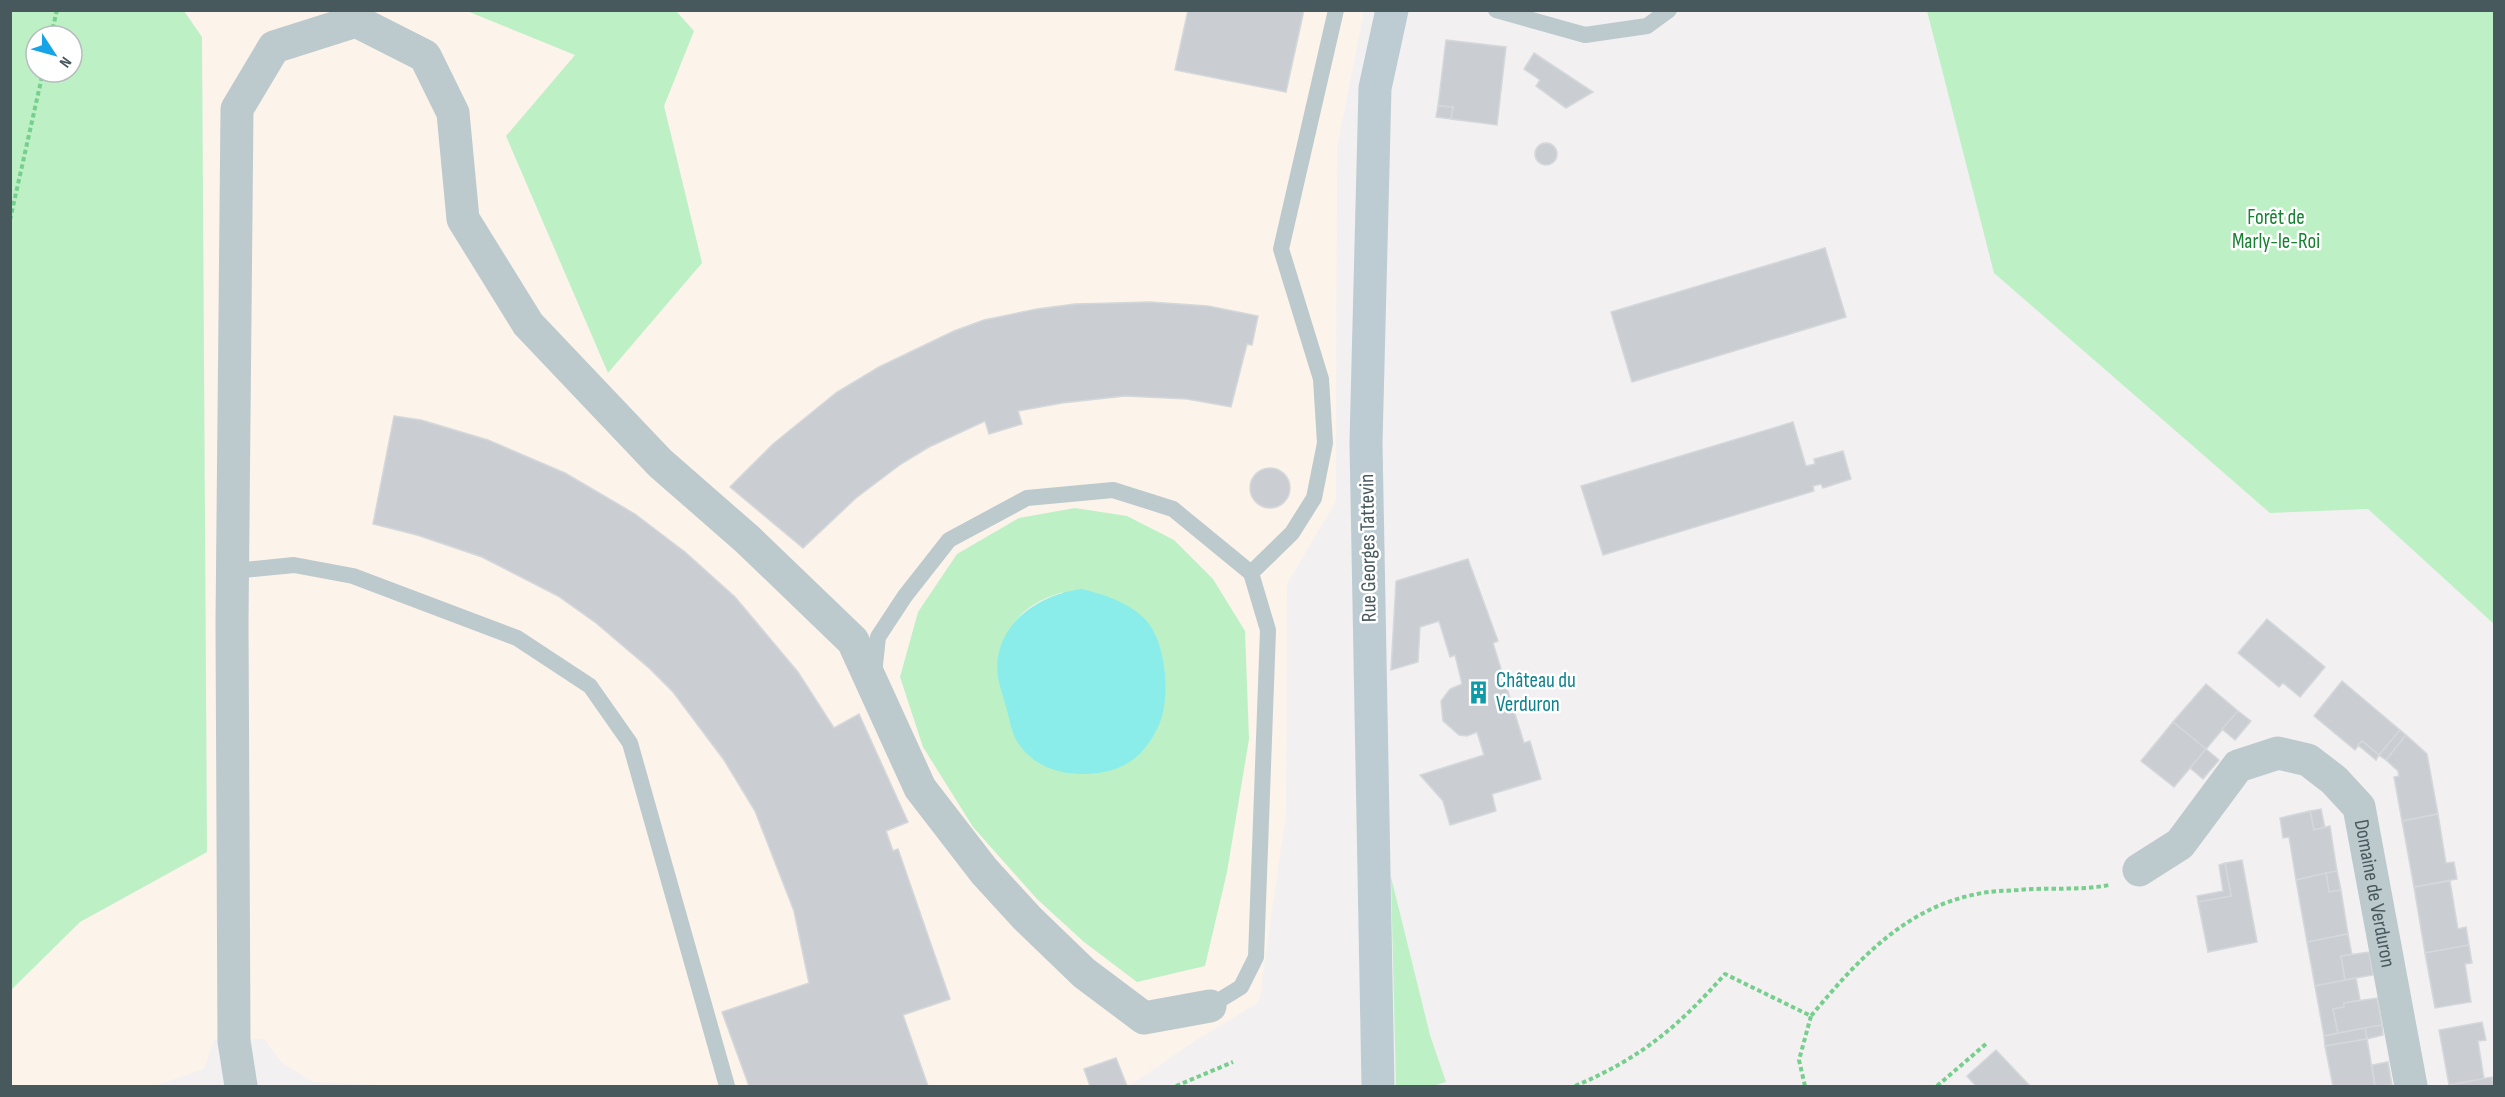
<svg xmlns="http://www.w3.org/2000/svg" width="2505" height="1097" font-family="'Sofia Sans Condensed',sans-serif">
	<rect width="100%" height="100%" fill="#f2f0f1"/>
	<!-- commercial -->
	<polygon fill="#fcf3ea" points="184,11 467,11 575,55 702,263 664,105 694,31 676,11 1364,11 1337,149 1336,501 1287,584 1286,813 1259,1002 1195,1041 1129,1086 400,1086 313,1082 281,1062 264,1039 214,1040 204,1069 155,1086 11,1086 11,990 80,922 207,852 202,37"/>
	<!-- green -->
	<g fill="#bef0c5" fill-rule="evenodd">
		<path d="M11,10l173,1 18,26 5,815 -127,70 -69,68zM36,36h36v36h-36z"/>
		<polygon points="467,11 676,11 694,31 664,106 702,263 608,373 506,136 575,55"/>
		<polygon points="1927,11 2494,11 2494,624 2368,509 2270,513 1994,273"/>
		<path d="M1075,508l52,8 47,24 39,39 32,52 4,108 -22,133 -22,94 -68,16 -53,-40 -47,-43 -64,-72 -50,-80 -23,-70 18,-65 39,-58 62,-36zM1063,592l-65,84c4,-46 19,-70 65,-84z"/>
		<polygon points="1391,877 1430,1035 1446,1082 1433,1086 1396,1086"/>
	</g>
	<!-- water -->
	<path fill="#8bedea" d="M1082,589c23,6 44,12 62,29 23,22 28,84 13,111 -13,26 -30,40 -59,44 -30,4 -62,-3 -80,-30 -7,-10 -9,-28 -13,-39 -2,-9 -6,-18 -7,-27 -7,-51 40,-83 84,-88z"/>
	<!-- building -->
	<g fill="#caced3" stroke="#d4d8db" stroke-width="1.5">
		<polygon points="1188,10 1304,10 1286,92 1175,70"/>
		<polygon points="1446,40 1506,47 1497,125 1451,119 1453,107 1438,106"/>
		<polygon points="1534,53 1593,92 1566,108 1536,86 1540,80 1524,69"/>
		<polygon points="1438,106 1453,107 1451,119 1436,117"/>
		<circle cx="1546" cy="154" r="11"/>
		<polygon points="1825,248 1846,317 1632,382 1611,312"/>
		<polygon points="1150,302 1208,306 1258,316 1252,345 1247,344 1231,407 1187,399 1125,396 1062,403 1018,411 1022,424 989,434 985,421 929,447 901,464 856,498 803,548 730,487 773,444 837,392 879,367 954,331 984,320 1037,309 1075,304"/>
		<polygon points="394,416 421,420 488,440 565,473 635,514 685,552 735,597 798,672 834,728 859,714 908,822 886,831 893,851 898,849 950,999 903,1015 928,1086 749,1086 722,1012 809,983 794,911 755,811 724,760 673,692 649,668 596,623 558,596 482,557 417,535 373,524"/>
		<polygon points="1793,422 1806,466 1815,464 1814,459 1843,451 1851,479 1823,488 1821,484 1813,486 1814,491 1603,555 1581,486"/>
		<circle cx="1270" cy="488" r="20"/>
		<polygon points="1468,559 1498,641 1493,643 1524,743 1530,741 1541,779 1492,794 1496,811 1450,825 1443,801 1420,775 1484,755 1477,732 1467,736 1459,735 1443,721 1441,701 1450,689 1462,684 1455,655 1450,657 1439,621 1420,627 1418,662 1391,670 1396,581"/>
		<polygon points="2267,619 2325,667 2300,697 2283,683 2279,687 2238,653"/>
		<polygon points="2342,681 2400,730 2379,755 2362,741 2355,750 2314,716"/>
		<polygon points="2206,684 2238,711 2206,749 2173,722"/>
		<polygon points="2238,711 2251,721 2235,740 2222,729"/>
		<polygon points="2173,722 2206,749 2174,787 2141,761"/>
		<polygon points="2400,730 2406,735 2386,760 2379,755"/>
		<polygon points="2406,735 2427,754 2438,814 2402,821 2394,777 2399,776 2398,771 2386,760"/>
		<polygon points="2362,741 2379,755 2376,760 2358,745"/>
		<polygon points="2206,749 2219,760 2203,779 2190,768"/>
		<polygon points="2321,809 2325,828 2314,830 2310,811"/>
		<polygon points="2310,811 2314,830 2330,826 2337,871 2296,880 2289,837 2283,838 2280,818"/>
		<polygon points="2438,814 2446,863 2454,862 2457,879 2414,887 2402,821"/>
		<polygon points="2242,860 2257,942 2208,952 2198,902 2231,896 2225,863"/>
		<polygon points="2225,863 2231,896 2198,902 2197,896 2223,891 2219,865"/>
		<polygon points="2337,871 2341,890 2329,892 2326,873"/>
		<polygon points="2326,873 2329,892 2341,890 2348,934 2307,942 2296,880"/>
		<polygon points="2450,881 2458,929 2466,927 2469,945 2425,953 2414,887"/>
		<polygon points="2348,934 2352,955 2341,956 2345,980 2315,986 2307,942"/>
		<polygon points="2469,945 2472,963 2465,964 2471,1002 2435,1008 2425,953"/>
		<polygon points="2369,952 2373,975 2345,980 2341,956"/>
		<polygon points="2356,978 2360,1000 2344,1003 2344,1007 2333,1009 2338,1033 2324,1036 2315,986"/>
		<polygon points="2377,998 2382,1025 2338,1033 2333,1009 2344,1007 2344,1003"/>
		<polygon points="2482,1022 2486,1040 2478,1041 2484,1079 2449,1085 2439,1030"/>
		<polygon points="2382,1025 2383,1035 2367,1039 2365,1028"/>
		<polygon points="2365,1028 2367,1039 2325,1046 2324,1036"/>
		<polygon points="2367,1039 2375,1086 2333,1086 2325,1046"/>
		<polygon points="1996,1050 2030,1086 1976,1086 1967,1076"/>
		<polygon points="1116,1058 1127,1086 1090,1086 1084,1069"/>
		<polygon points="2388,1062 2392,1085 2375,1086 2372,1065"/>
		<polygon points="2492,1077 2494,1086 2449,1086 2449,1085"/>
	</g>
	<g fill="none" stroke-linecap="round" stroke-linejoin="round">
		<!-- path -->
		<g stroke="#76cf8d" stroke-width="4" stroke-dasharray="4.5 3" stroke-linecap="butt">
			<polyline points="51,36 57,10"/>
			<polyline points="10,220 43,72"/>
			<polyline points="1176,1086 1233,1062"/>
			<path d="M1575,1086c66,-28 103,-59 150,-112l86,42c45,-54 93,-108 166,-122 13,-3 27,-3 41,-4 30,-3 61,1 91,-5"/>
			<polyline points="1805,1086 1799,1060 1811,1016"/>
			<polyline points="1937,1086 1987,1043"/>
		</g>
		<!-- lane -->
		<g stroke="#bcc9cd" stroke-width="16">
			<polyline points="1496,10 1585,35 1647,26 1669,10"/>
			<polyline points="233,571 294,565 353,576 517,638 590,686 630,743 727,1086"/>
			<polyline points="1251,573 1292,533 1314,498 1325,443 1321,379 1281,249 1336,10"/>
			<polyline points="874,674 878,637 905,596 949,540 1027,498 1113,490 1173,509 1251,573 1268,630 1256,957 1241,987 1210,1006"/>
		</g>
		<!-- street -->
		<g stroke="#bcc9cd" stroke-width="33">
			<path id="s1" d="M2139,870l41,-26 58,-78 40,-13 30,7 26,20 25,27 52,279"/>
			<polyline points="241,1086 234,1041 232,623 237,109 274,47 356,21 425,56 453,113 463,219 528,324 660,463 747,539 853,641 920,788 984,871 1027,918 1084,973 1144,1018 1210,1006"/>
		</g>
		<!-- secondary -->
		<polyline stroke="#bcccd2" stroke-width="33" points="1378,1086 1366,443 1375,88 1392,10"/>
	</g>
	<!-- icons -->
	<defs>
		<symbol id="building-bare" viewBox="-9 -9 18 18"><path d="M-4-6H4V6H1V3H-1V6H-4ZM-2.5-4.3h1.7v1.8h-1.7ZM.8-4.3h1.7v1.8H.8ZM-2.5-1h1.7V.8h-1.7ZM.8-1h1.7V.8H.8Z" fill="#0f9aa8" stroke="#fff" stroke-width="2.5" paint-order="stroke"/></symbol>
	</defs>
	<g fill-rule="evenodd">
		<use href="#building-bare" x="1462" y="676" width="33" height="33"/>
	</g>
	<g text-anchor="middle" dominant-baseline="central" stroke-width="5" stroke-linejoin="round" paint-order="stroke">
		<!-- park labels -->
		<g font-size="21" fill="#168131" stroke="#fff">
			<text x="2276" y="217">Forêt de<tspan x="2276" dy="24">Marly-le-Roi</tspan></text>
		</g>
		<!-- street labels -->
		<g font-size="21" fill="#48595e" stroke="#fff">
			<text transform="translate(1368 548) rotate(-91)">Rue Georges Tattevin</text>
			<text stroke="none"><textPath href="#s1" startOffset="376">Domaine de Verduron</textPath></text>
		</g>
		<!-- culture labels -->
		<g font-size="21" fill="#0d838f" stroke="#fff" text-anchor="start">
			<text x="1496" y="680">Château du<tspan x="1496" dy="24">Verduron</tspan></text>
		</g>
	</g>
	<!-- border -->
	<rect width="2505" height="1097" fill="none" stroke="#48595e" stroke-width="24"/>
	<!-- north arrow -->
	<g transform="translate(54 54) rotate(126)"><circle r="28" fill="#ffffff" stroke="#b6bdbf" stroke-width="1.5"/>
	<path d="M0-4.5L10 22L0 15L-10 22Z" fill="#17a4e6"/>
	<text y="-9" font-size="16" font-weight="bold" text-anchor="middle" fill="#48595e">N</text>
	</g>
</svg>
